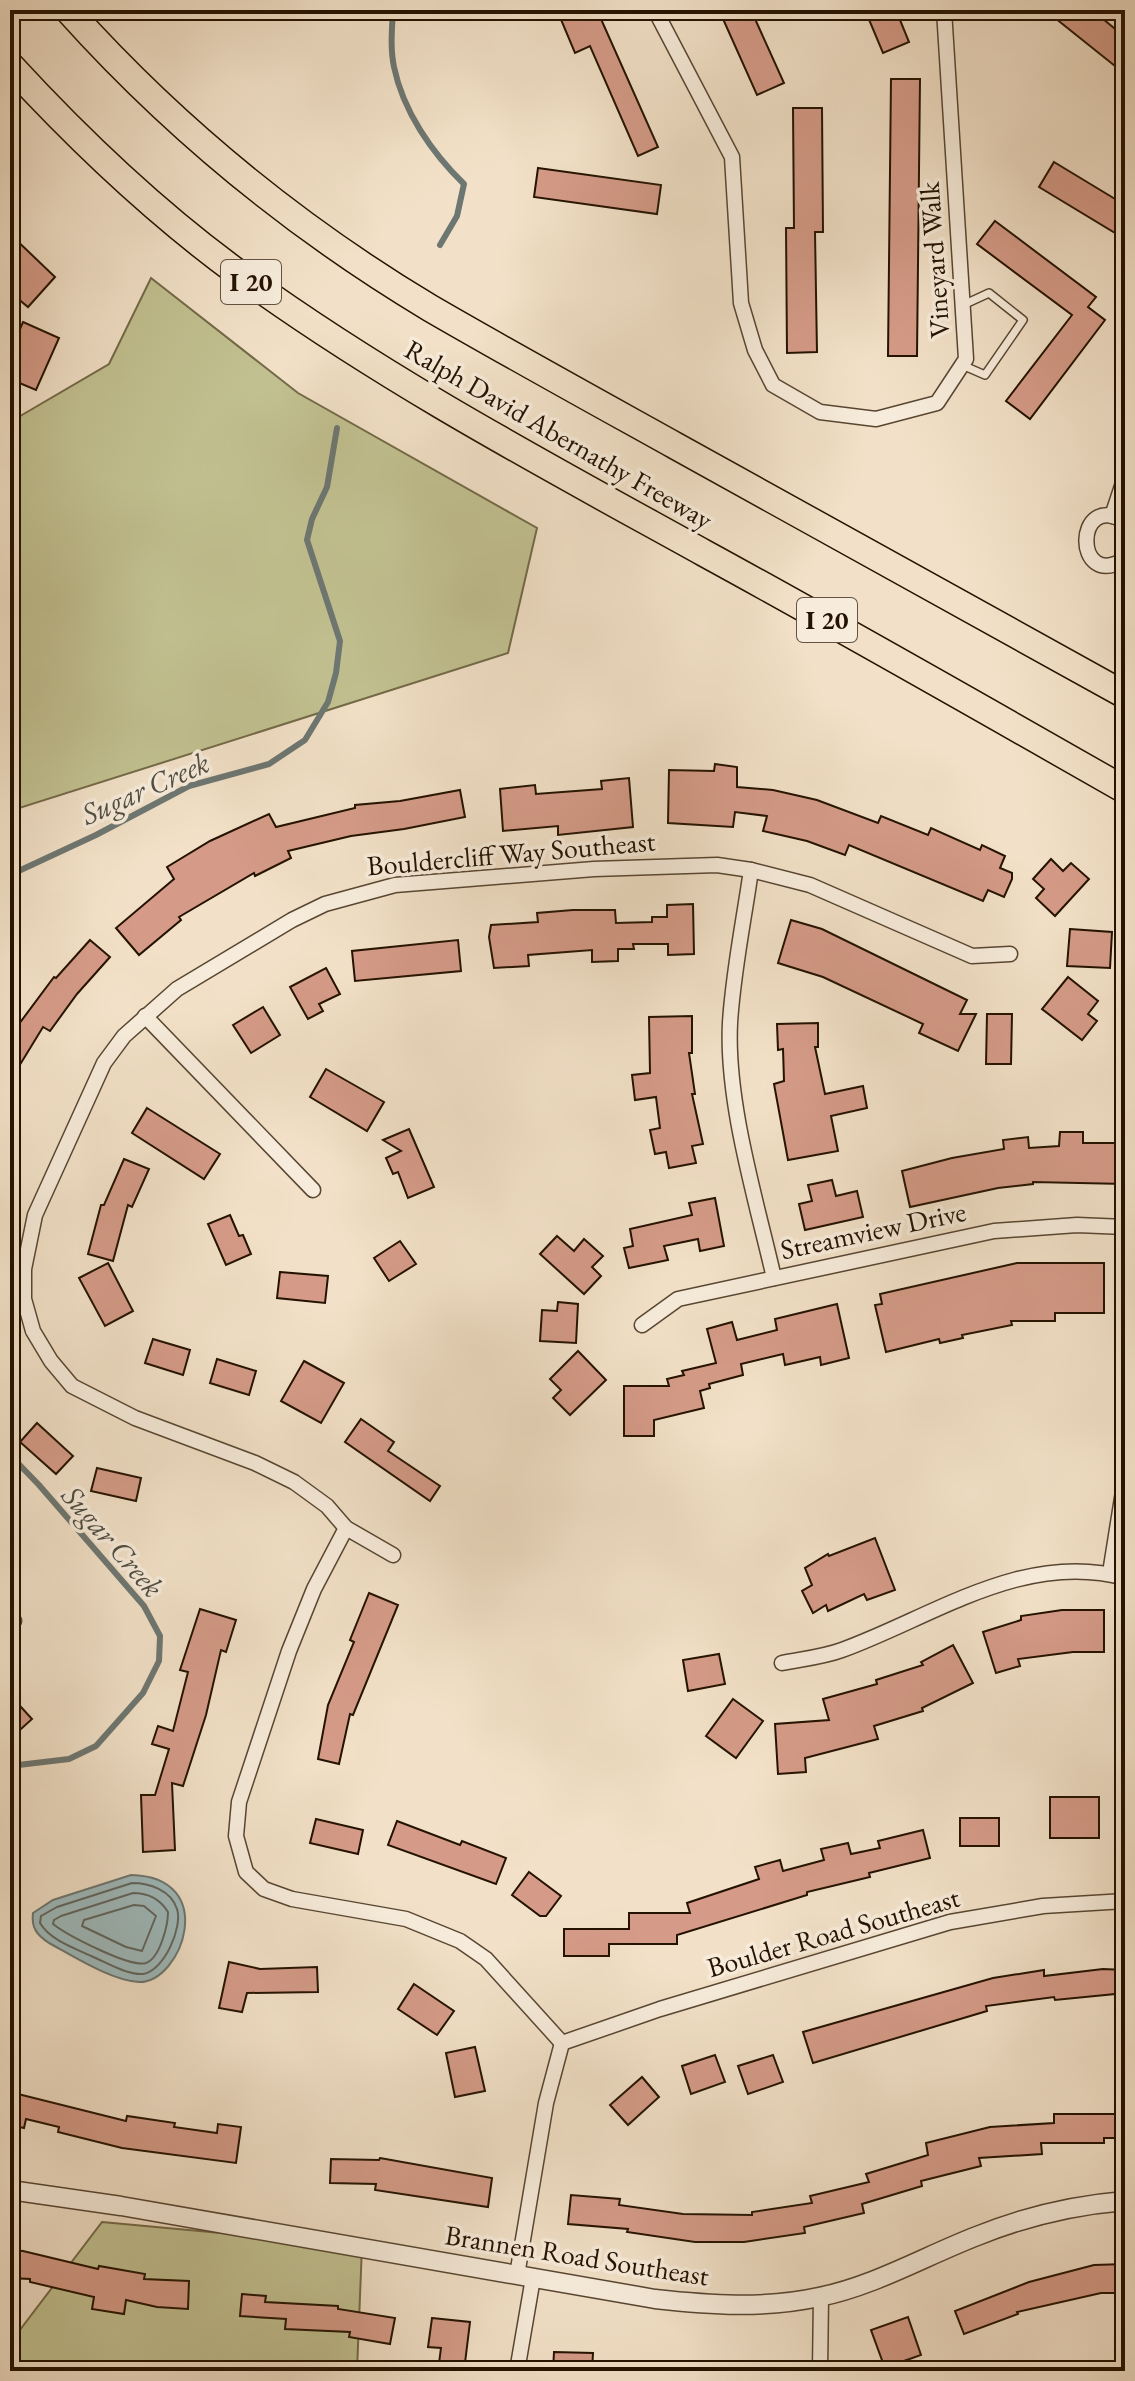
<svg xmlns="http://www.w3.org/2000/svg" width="1135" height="2381" font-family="'EB Garamond',serif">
	<rect width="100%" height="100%" fill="#f2e1c8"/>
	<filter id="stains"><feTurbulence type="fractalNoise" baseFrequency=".0025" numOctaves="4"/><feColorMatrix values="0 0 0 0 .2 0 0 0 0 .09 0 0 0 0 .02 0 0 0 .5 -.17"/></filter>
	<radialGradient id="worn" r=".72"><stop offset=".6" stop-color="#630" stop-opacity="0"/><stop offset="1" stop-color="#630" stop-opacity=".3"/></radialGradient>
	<!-- green -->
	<g fill="#c2c191" stroke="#736a48" stroke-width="2">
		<polygon points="151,278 298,393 537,528 508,653 10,811 10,422 109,364"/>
		<polygon points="102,2222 362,2246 357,2371 10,2371 10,2343"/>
	</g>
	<!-- water -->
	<path fill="#9ebbbe" stroke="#6d7772" stroke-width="2" d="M131,1875c89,2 51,108 8,107 -27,-1 -66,-26 -90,-39 -12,-8 -18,-15 -16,-30l20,-13z"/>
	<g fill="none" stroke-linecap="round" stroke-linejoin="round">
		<!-- shore -->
		<g stroke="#61665f" stroke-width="2">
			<path d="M132,1883c17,0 39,7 45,26 6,18 -13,62 -34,65 -17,1 -37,-12 -52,-18 -17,-8 -41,-16 -51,-33l1,-7 16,-9z"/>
			<path d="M133,1893c15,0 27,6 35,19 0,13 -8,46 -22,51 -16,5 -79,-28 -93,-39l1,-4 7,-4z"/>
			<polygon points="134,1905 144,1906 156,1916 142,1951 126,1947 82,1926 84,1920"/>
		</g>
		<!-- stream -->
		<g stroke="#6d7772" stroke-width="6">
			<path d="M393,10c-1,19 -3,38 1,57 9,44 38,86 70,117l-7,32 -17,29"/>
			<polyline points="10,875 96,835 189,786 269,764 305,740 328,702 336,673 340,641 307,540 312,519 327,487 337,428"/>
			<polyline points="10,1455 39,1485 144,1606 160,1636 159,1661 143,1693 96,1746 69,1759 10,1766"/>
		</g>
	</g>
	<!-- building -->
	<g fill="#d59b88" stroke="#241200" stroke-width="2">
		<polygon points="557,10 597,10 658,147 638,156 590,46 575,53"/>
		<polygon points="719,10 751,10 784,83 757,95"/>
		<polygon points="865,10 896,10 909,42 883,53"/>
		<polygon points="1045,10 1092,10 1125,37 1125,74"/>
		<polygon points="891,79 920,79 917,356 888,356"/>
		<polygon points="793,108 822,108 823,232 815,232 817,352 787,353 786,228 794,228"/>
		<polygon points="1054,162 1125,205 1125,239 1039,187"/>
		<polygon points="538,168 661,185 657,214 534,197"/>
		<polygon points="995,221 1096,297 1088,307 1105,320 1030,419 1006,401 1072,315 977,244"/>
		<polygon points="10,234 55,277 28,307 10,292"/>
		<polygon points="23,322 59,338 36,390 10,379 10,366 16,352 11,350"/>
		<polygon points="715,764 737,767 737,787 773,790 817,800 878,823 881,816 928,835 931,828 980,850 982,845 1005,856 1000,868 1012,873 1012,879 1004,897 988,890 983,901 849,845 845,855 807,841 763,831 767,816 735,812 733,827 668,823 669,770 714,771"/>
		<polygon points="629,778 633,827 558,835 558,826 503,831 500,789 535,785 536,794 602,789 601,781"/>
		<polygon points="460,790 465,817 404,829 351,836 288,851 291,858 255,876 254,873 179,917 181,920 139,955 116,928 174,879 167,867 210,841 269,814 276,827 355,808 355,805 400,801"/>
		<polygon points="1051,859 1063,871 1071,863 1089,879 1055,916 1036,898 1044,889 1033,879"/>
		<polygon points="693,904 694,954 668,955 668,944 633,944 634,949 618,949 618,961 592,962 592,950 528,955 529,966 494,968 489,937 491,925 538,922 537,913 573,910 615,910 616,923 652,922 652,917 667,917 667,905"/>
		<polygon points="791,920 822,929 967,1000 960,1014 976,1014 958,1051 919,1033 923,1024 823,977 778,963"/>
		<polygon points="1070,929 1112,932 1110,968 1067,966"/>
		<polygon points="90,940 110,957 77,994 50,1031 43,1027 10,1081 10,1036 54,977 56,978"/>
		<polygon points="458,940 461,971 355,981 352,951"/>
		<polygon points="326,968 340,994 319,1004 323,1011 308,1019 290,987"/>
		<polygon points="1068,977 1098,1001 1088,1014 1097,1021 1082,1040 1042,1009"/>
		<polygon points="263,1007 280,1035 251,1053 233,1025"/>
		<polygon points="987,1014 1012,1014 1011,1064 986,1064"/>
		<polygon points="692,1016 692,1053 689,1053 695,1094 692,1094 703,1144 692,1146 696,1163 669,1168 666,1152 655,1154 650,1130 660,1128 656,1097 635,1100 632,1075 650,1073 649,1017"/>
		<polygon points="818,1023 818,1047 815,1047 825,1094 863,1086 867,1108 831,1116 838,1151 788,1160 774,1084 784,1081 783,1049 778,1050 777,1024"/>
		<polygon points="326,1069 384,1102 367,1131 310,1097"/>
		<polygon points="147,1108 220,1154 204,1179 132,1133"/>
		<polygon points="409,1129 434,1187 408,1198 398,1172 393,1174 386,1158 401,1151 383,1140"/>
		<polygon points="1060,1132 1083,1132 1083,1143 1125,1143 1125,1184 1033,1182 1033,1184 998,1188 910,1207 902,1171 952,1158 1004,1149 1003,1140 1028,1137 1029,1148 1059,1146"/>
		<polygon points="124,1159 149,1169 132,1207 128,1205 113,1261 88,1254 101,1205 104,1205"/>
		<polygon points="832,1180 836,1196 857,1191 863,1217 805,1230 799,1204 812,1201 808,1185"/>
		<polygon points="715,1198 724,1246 700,1251 698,1239 664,1246 668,1260 629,1268 624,1248 633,1246 630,1229 692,1215 689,1203"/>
		<polygon points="230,1215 239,1236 243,1235 251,1254 226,1265 208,1224"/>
		<polygon points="557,1236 574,1251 584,1239 603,1256 592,1267 601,1276 584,1294 540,1254"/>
		<polygon points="400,1241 416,1264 389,1281 374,1258"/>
		<polygon points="108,1263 133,1311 105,1326 79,1278"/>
		<polygon points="1017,1263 1104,1263 1104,1313 1055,1313 1055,1321 1011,1321 1012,1325 962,1335 963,1338 940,1343 939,1339 886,1352 875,1305 882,1304 880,1294"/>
		<polygon points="280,1272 328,1276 325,1303 277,1298"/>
		<polygon points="558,1302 578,1304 576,1343 540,1341 542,1310 557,1311"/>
		<polygon points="837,1304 849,1358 821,1365 820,1357 785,1365 783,1354 741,1364 743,1375 709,1384 710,1388 700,1391 704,1408 654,1420 654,1436 624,1436 624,1386 669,1386 667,1379 684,1375 682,1371 716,1363 707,1329 732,1322 737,1340 777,1330 775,1319"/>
		<polygon points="153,1339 190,1350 183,1375 145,1363"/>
		<polygon points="578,1351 606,1380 570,1415 553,1398 561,1390 550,1379"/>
		<polygon points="217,1359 256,1371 249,1395 210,1383"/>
		<polygon points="304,1361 344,1383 321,1423 281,1401"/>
		<polygon points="361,1419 394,1442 388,1451 440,1486 430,1501 345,1442"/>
		<polygon points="37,1423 73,1456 56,1474 20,1442"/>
		<polygon points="97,1468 141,1478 136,1501 91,1491"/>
		<polygon points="875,1538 895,1590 867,1600 864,1594 828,1611 826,1605 813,1613 802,1591 812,1585 805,1568 828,1554 829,1556"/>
		<polygon points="369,1593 398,1605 353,1715 350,1714 339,1764 318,1759 328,1705 354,1642 350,1640"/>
		<polygon points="200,1609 236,1620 226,1652 221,1650 206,1715 183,1786 172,1783 175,1850 143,1852 141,1795 155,1795 169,1749 152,1744 158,1726 173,1731 188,1672 180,1670"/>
		<polygon points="1062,1610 1104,1610 1104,1652 1073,1652 1018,1659 1020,1666 996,1673 983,1632 1021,1620 1021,1616"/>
		<polygon points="953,1645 973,1683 922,1708 923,1711 874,1726 878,1739 805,1758 806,1772 778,1774 775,1724 829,1720 823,1699 877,1684 876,1680 923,1665 921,1662"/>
		<polygon points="719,1654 725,1684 688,1691 683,1660"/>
		<polygon points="10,1695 32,1719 10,1739"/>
		<polygon points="733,1699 763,1721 736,1758 706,1736"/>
		<rect x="1050" y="1797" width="49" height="41"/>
		<rect x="960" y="1818" width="39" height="28"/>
		<polygon points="316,1819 363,1830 358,1854 310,1843"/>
		<polygon points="397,1821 460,1845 462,1841 506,1858 496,1884 388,1845"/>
		<polygon points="923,1830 930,1858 869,1873 870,1877 807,1892 807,1895 677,1935 677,1944 609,1944 609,1956 564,1956 564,1929 629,1929 629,1913 690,1913 687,1903 759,1879 755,1867 780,1860 783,1871 824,1860 821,1849 848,1843 851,1854 880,1848 878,1841"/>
		<polygon points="529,1872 561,1896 546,1916 540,1916 512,1895"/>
		<polygon points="229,1962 260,1969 317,1967 318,1992 247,1993 242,2012 219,2008"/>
		<polygon points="1103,1969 1125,1970 1125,1993 1055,2000 1054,1997 986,2006 987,2011 813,2063 803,2032 993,1978 1044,1970 1044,1976"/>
		<polygon points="414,1984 454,2011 437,2035 398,2009"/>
		<polygon points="475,2047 485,2091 455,2097 446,2053"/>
		<polygon points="715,2055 725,2082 691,2094 682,2066"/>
		<polygon points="773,2055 783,2082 748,2094 738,2066"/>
		<polygon points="642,2077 659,2097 628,2125 610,2105"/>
		<polygon points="10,2092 126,2121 127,2116 175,2123 174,2127 217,2133 218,2124 241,2127 236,2163 122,2148 58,2132 59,2127 26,2119 24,2128 10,2125"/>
		<polygon points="1054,2114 1125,2114 1125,2138 1104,2138 1104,2143 1041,2143 1042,2154 979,2158 981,2166 921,2181 922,2186 862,2204 864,2213 804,2227 805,2233 744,2242 695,2242 627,2232 628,2229 568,2224 571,2195 620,2199 619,2205 683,2214 752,2215 752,2212 812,2203 810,2196 869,2182 866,2174 928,2155 926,2143 990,2127 1054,2123"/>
		<polygon points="380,2158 492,2178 488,2207 375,2190 376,2184 330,2183 331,2159 379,2160"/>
		<polygon points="10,2250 23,2251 98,2269 99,2266 145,2274 144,2279 189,2281 188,2309 157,2307 126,2300 124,2314 92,2309 94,2297 30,2282 30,2279 10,2278"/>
		<polygon points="1125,2264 1125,2293 1101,2293 1017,2312 1018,2314 964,2334 955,2311 1029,2282 1094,2265"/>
		<polygon points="242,2294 266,2296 265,2302 338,2306 338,2309 395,2318 390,2344 349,2337 350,2332 285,2329 286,2319 240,2316"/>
		<polygon points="908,2317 921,2355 904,2361 907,2371 886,2371 871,2330"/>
		<polygon points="432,2318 470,2322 464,2371 438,2371 441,2348 428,2347"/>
		<polygon points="554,2352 593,2353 592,2371 553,2371"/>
	</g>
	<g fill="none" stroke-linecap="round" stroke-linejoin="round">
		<defs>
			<polyline id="service" points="962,365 985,375 1023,320 989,293 963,305"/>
			<g id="minor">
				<polyline points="655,10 732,157 741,303 755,350 773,385 820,412 876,419 937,403 966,359 944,10"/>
				<polyline points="1112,516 1125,477"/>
				<path d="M1125,522c-51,-33 -52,70 0,37"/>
				<path d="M751,870c-7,50 -18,102 -21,153 -4,79 26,176 44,255"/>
				<polyline points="145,1016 313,1190"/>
				<polyline points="642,1325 678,1299 994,1231 1077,1225 1125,1227"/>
				<polyline points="346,1528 314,1589 289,1651 239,1802 236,1836 246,1872 264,1889 292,1899 406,1919 460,1941 486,1959 562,2043"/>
				<polyline points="393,1555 346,1528 327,1506 294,1482 255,1463 135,1418 72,1386 51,1361 33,1331 24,1299 24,1269 35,1215 104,1063 124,1036 177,989 292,920 325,904 395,885 594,869 717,865 751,870 810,885 972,956 1010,954"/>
				<polyline points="1110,1573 1125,1479"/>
				<polyline points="10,1625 14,1621"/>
				<path d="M782,1663c20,-4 41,-6 60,-13 91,-33 182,-100 283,-72"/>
				<polyline points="562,2043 660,2009 950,1922 1043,1906 1125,1901"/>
				<polyline points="517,2275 546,2103 562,2043"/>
				<polyline points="517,2371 533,2278"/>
				<polyline points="820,2371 821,2297"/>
			</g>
			<path id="tertiary" d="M10,2190l111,16 534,93c55,6 109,10 164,-2 55,-11 106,-41 158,-61 47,-19 98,-31 148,-35"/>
			<g id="motorway">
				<path d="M68,10c105,117 227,217 362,298 81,47 163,92 244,137 151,83 301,167 451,250"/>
				<path d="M10,65c69,75 146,148 228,208 147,107 307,192 466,280 141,77 281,157 421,237"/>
			</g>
		</defs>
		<!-- service casing -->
		<use href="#service" stroke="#584632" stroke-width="10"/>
		<!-- minor casing -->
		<use href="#minor" stroke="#584632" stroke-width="17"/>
		<!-- tertiary casing -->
		<use href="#tertiary" stroke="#584632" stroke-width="21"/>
		<!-- motorway casing -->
		<use href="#motorway" stroke="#241200" stroke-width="29"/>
		<!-- service -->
		<use href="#service" stroke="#f7ecdb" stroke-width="7"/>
		<!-- minor -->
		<use href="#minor" stroke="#f7ecdb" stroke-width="14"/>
		<!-- tertiary -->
		<use href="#tertiary" stroke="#f7ecdb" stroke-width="18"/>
		<!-- motorway -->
		<use href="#motorway" stroke="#f2e1c8" stroke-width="26"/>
	</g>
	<g text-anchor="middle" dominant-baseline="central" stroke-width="7" stroke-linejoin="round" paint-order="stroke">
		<!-- shield labels -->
		<g fill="#f7ecdb" stroke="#635342" stroke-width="2">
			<rect x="221" y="260" width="60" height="44" rx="6"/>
			<rect x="797" y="598" width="60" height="44" rx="6"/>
		</g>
		<g font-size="26" font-weight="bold" fill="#241200">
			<text x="251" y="282">I 20</text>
			<text x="827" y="620">I 20</text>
		</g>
		<!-- street labels -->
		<g font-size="28" fill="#241200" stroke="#f7ecdb">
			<text transform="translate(934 260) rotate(-94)">Vineyard Walk</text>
			<text transform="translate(559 434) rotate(30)">Ralph David Abernathy Freeway</text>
			<text transform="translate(511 853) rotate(-5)">Bouldercliff Way Southeast</text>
			<text transform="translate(873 1230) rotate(-12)">Streamview Drive</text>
			<text transform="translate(833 1932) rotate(-16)">Boulder Road Southeast</text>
			<text transform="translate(577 2255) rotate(9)">Brannen Road Southeast</text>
		</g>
		<!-- water labels -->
		<g font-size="30" font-style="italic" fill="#4f4d42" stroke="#f7ecdb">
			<text transform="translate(145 788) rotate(-24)">Sugar Creek</text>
			<text transform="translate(113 1541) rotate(49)">Sugar Creek</text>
		</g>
	</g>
	<!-- margin -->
	<rect width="1135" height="2381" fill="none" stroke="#f2e1c8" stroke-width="40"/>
	<rect x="12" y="12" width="1111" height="2357" fill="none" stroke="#241200" stroke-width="4"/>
	<rect x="20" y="20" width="1095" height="2341" fill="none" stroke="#241200" stroke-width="2"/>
	<rect width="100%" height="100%" filter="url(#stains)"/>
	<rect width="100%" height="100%" fill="url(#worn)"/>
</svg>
